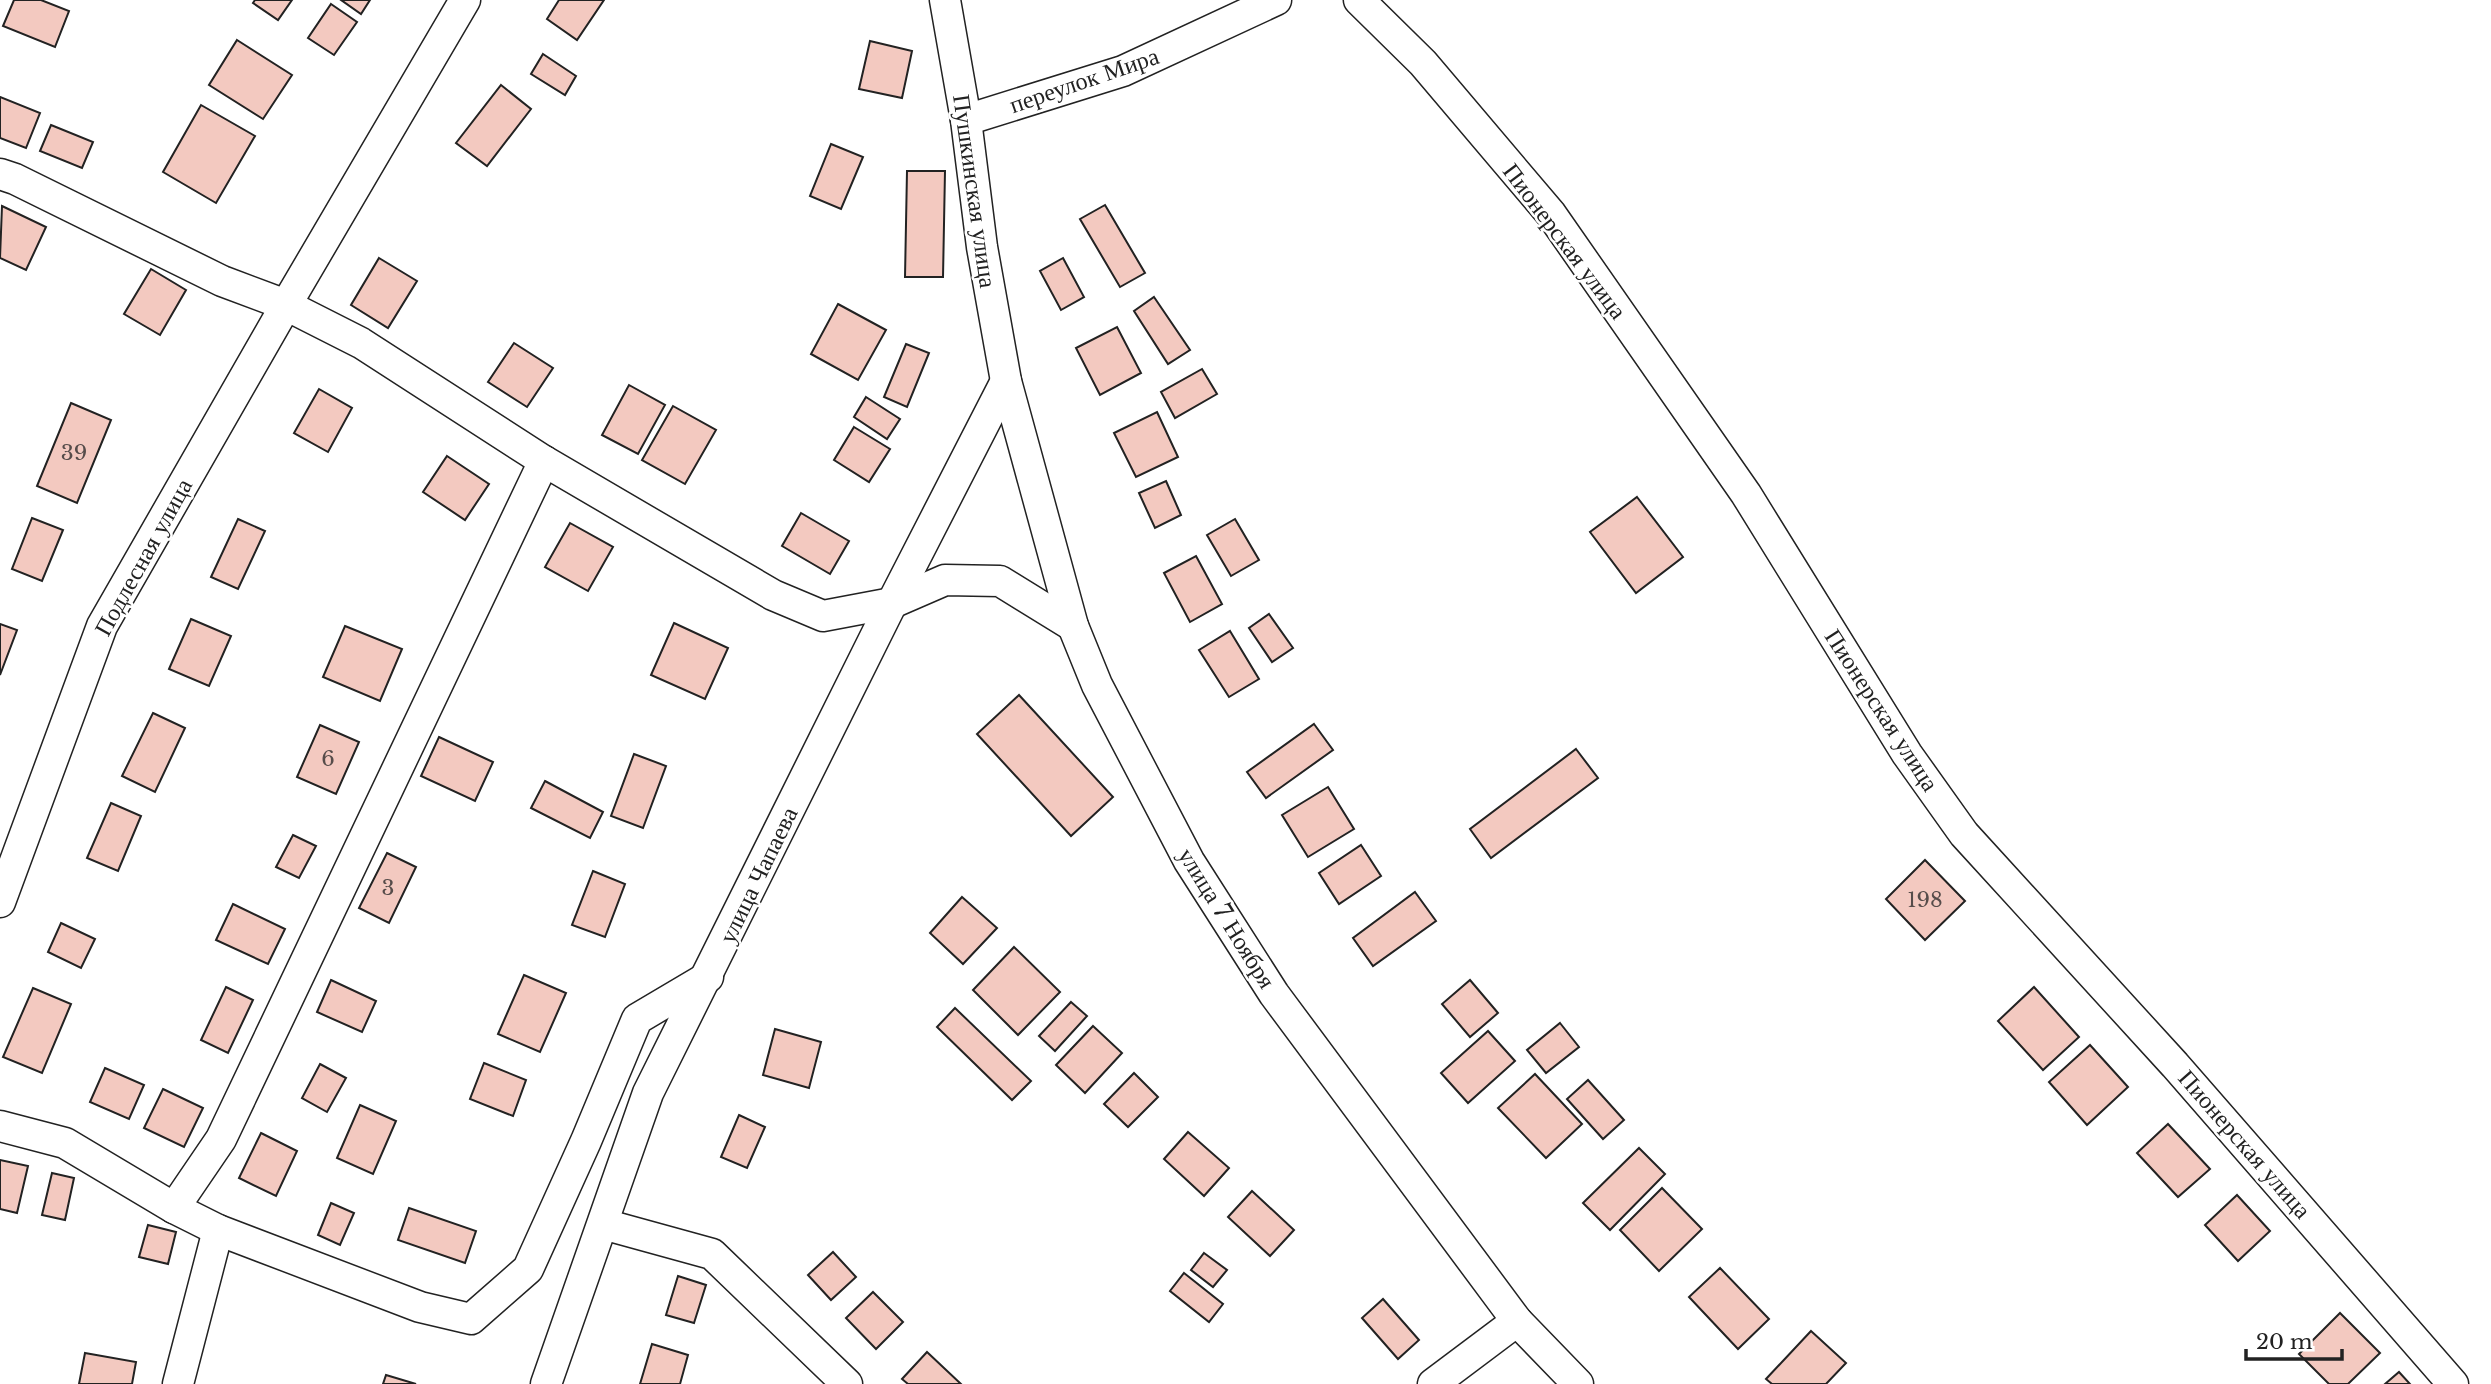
<svg xmlns="http://www.w3.org/2000/svg" width="2491" height="1384" font-family="'Libre Baskerville',serif">
	<rect width="100%" height="100%" fill="#fff"/>
	<!-- building -->
	<g fill="#f3c9c0" stroke="#222" stroke-width="2">
		<polygon points="14,0 41,0 69,11 55,47 3,26"/>
		<polygon points="255,0 292,0 278,20 253,3"/>
		<polygon points="341,0 370,0 361,14"/>
		<polygon points="559,0 604,0 577,40 547,19"/>
		<polygon points="331,4 357,22 334,55 308,38"/>
		<polygon points="237,40 292,75 263,119 209,85"/>
		<polygon points="870,41 912,51 902,98 859,89"/>
		<polygon points="543,54 576,76 565,95 531,74"/>
		<polygon points="501,85 531,109 487,166 456,143"/>
		<polygon points="0,97 40,113 26,148 0,138"/>
		<polygon points="201,105 255,136 216,203 163,172"/>
		<polygon points="51,125 93,142 82,168 40,151"/>
		<polygon points="831,144 863,157 841,209 810,196"/>
		<polygon points="907,171 945,171 943,277 905,277"/>
		<polygon points="1105,205 1145,273 1120,287 1080,219"/>
		<polygon points="2,206 46,227 26,270 0,258"/>
		<polygon points="379,258 417,281 388,328 351,305"/>
		<polygon points="1063,258 1084,297 1061,310 1040,271"/>
		<polygon points="151,269 186,290 160,335 124,314"/>
		<polygon points="1154,297 1190,350 1168,364 1134,311"/>
		<polygon points="838,304 886,330 858,380 811,354"/>
		<polygon points="1117,327 1141,373 1100,395 1076,348"/>
		<polygon points="514,343 553,368 527,407 488,382"/>
		<polygon points="906,344 929,353 907,407 884,397"/>
		<polygon points="1202,369 1217,394 1175,418 1161,392"/>
		<polygon points="629,385 665,405 638,454 602,435"/>
		<polygon points="319,389 352,408 328,452 294,433"/>
		<polygon points="866,397 900,419 887,439 854,417"/>
		<polygon points="71,403 111,420 77,503 37,486"/>
		<polygon points="673,406 716,430 685,484 642,460"/>
		<polygon points="1157,412 1178,457 1136,477 1114,433"/>
		<polygon points="854,427 890,449 869,482 834,460"/>
		<polygon points="447,456 489,484 465,520 423,492"/>
		<polygon points="1166,481 1181,515 1155,528 1139,493"/>
		<polygon points="1637,497 1683,557 1636,593 1590,532"/>
		<polygon points="801,513 849,541 830,574 782,546"/>
		<polygon points="32,518 63,530 42,581 12,569"/>
		<polygon points="238,519 265,531 238,589 211,577"/>
		<polygon points="1235,519 1259,560 1231,576 1207,535"/>
		<polygon points="570,523 613,547 588,591 545,567"/>
		<polygon points="1196,556 1222,604 1190,622 1164,573"/>
		<polygon points="1269,614 1293,648 1272,662 1249,628"/>
		<polygon points="191,619 231,636 209,686 169,669"/>
		<polygon points="674,623 728,648 705,699 651,675"/>
		<polygon points="0,624 17,630 0,675"/>
		<polygon points="345,626 402,649 380,701 323,677"/>
		<polygon points="1230,631 1259,679 1229,697 1199,650"/>
		<polygon points="1019,695 1113,797 1071,836 977,734"/>
		<polygon points="153,713 185,728 155,792 122,776"/>
		<polygon points="1314,724 1333,750 1266,798 1247,772"/>
		<polygon points="320,725 359,742 336,794 297,777"/>
		<polygon points="439,737 493,762 475,801 421,776"/>
		<polygon points="1576,749 1598,778 1491,858 1470,829"/>
		<polygon points="634,754 666,766 643,828 611,816"/>
		<polygon points="545,781 603,812 590,838 531,808"/>
		<polygon points="1328,787 1354,829 1308,857 1282,815"/>
		<polygon points="111,803 141,816 118,871 87,858"/>
		<polygon points="293,835 316,846 299,878 276,867"/>
		<polygon points="1361,845 1381,876 1339,904 1319,873"/>
		<polygon points="387,853 416,867 389,923 359,908"/>
		<polygon points="1925,860 1965,901 1925,940 1886,899"/>
		<polygon points="593,871 625,884 605,937 572,925"/>
		<polygon points="1415,892 1436,921 1373,966 1353,938"/>
		<polygon points="962,897 997,928 963,964 930,933"/>
		<polygon points="233,904 285,929 268,964 216,940"/>
		<polygon points="61,923 95,939 81,968 48,952"/>
		<polygon points="1014,947 1060,992 1018,1035 973,990"/>
		<polygon points="524,975 566,993 540,1052 498,1034"/>
		<polygon points="331,980 376,1001 362,1032 317,1012"/>
		<polygon points="1470,980 1498,1013 1470,1037 1442,1004"/>
		<polygon points="226,987 253,1000 228,1053 201,1040"/>
		<polygon points="2034,987 2079,1037 2043,1070 1998,1021"/>
		<polygon points="33,988 71,1004 42,1073 3,1057"/>
		<polygon points="1071,1002 1087,1016 1055,1051 1039,1036"/>
		<polygon points="955,1008 1031,1081 1012,1100 937,1027"/>
		<polygon points="1560,1023 1579,1047 1546,1073 1527,1050"/>
		<polygon points="1093,1026 1122,1053 1085,1093 1056,1065"/>
		<polygon points="775,1029 821,1042 809,1088 763,1075"/>
		<polygon points="1488,1031 1515,1061 1468,1103 1441,1073"/>
		<polygon points="2090,1045 2128,1087 2087,1125 2049,1082"/>
		<polygon points="484,1063 526,1080 513,1116 470,1099"/>
		<polygon points="320,1064 346,1078 327,1112 302,1098"/>
		<polygon points="105,1068 144,1085 129,1119 90,1102"/>
		<polygon points="1134,1073 1158,1097 1128,1127 1104,1104"/>
		<polygon points="1535,1074 1582,1124 1546,1158 1498,1108"/>
		<polygon points="1588,1080 1624,1120 1603,1139 1567,1099"/>
		<polygon points="163,1089 203,1108 184,1147 144,1128"/>
		<polygon points="360,1105 396,1121 373,1174 337,1158"/>
		<polygon points="739,1115 765,1127 747,1168 721,1157"/>
		<polygon points="2168,1124 2210,1169 2178,1197 2137,1153"/>
		<polygon points="1188,1132 1229,1168 1204,1196 1164,1159"/>
		<polygon points="261,1133 297,1151 276,1196 239,1178"/>
		<polygon points="1639,1148 1665,1174 1610,1230 1583,1203"/>
		<polygon points="0,1160 28,1166 17,1213 0,1209"/>
		<polygon points="52,1173 74,1178 65,1220 42,1215"/>
		<polygon points="1662,1188 1702,1229 1659,1271 1620,1230"/>
		<polygon points="1252,1191 1294,1230 1270,1256 1228,1217"/>
		<polygon points="2237,1195 2270,1231 2238,1261 2205,1225"/>
		<polygon points="331,1203 354,1213 340,1245 318,1235"/>
		<polygon points="409,1208 476,1231 465,1263 398,1240"/>
		<polygon points="148,1225 176,1232 168,1264 139,1257"/>
		<polygon points="833,1252 856,1277 831,1300 808,1275"/>
		<polygon points="1204,1253 1227,1270 1213,1287 1191,1270"/>
		<polygon points="1720,1268 1769,1319 1738,1349 1689,1297"/>
		<polygon points="1184,1273 1223,1304 1209,1322 1170,1291"/>
		<polygon points="678,1276 706,1285 694,1323 666,1315"/>
		<polygon points="873,1292 903,1322 876,1349 846,1318"/>
		<polygon points="1383,1299 1419,1340 1398,1359 1362,1318"/>
		<polygon points="2340,1313 2380,1353 2348,1384 2329,1384 2299,1354"/>
		<polygon points="1811,1331 1846,1363 1826,1384 1772,1384 1766,1379"/>
		<polygon points="652,1344 688,1355 680,1384 640,1384"/>
		<polygon points="927,1352 961,1384 908,1384 902,1379"/>
		<polygon points="85,1353 136,1362 132,1384 79,1384"/>
		<polygon points="2399,1372 2410,1384 2385,1384"/>
		<polygon points="386,1375 416,1384 383,1384"/>
	</g>
	<g fill="none" stroke-linecap="round" stroke-linejoin="round">
		<defs>
			<g id="minor">
				<polyline points="945,0 966,120 982,247 1006,381 1073,626 1097,685 1189,861 1274,994 1517,1321 1578,1384"/>
				<polyline points="1359,0 1423,63 1551,214 1746,494 1907,754 1964,834 2175,1065 2453,1384"/>
				<polyline points="966,120 1123,71 1276,0"/>
				<polyline points="0,174 15,179 222,281 286,305 361,343 544,461 773,595 823,616 892,603 945,580 1000,581 1073,626"/>
				<polyline points="0,902 102,626 286,305 465,0"/>
				<polyline points="0,1126 65,1143 174,1208 218,1230 420,1307 471,1319 528,1269 586,1141 637,1019 708,977"/>
				<polyline points="174,1208 221,1139 544,461"/>
				<polyline points="603,1224 712,1254 847,1384"/>
				<polyline points="178,1384 218,1230"/>
				<polyline points="546,1384 648,1093 892,603 1006,381"/>
				<polyline points="1433,1384 1517,1321"/>
			</g>
		</defs>
		<!-- minor casing -->
		<use href="#minor" stroke="#222" stroke-width="33"/>
		<!-- minor -->
		<use href="#minor" stroke="#fff" stroke-width="30"/>
	</g>
	<g text-anchor="middle" dominant-baseline="central" stroke-width="5" stroke-linejoin="round" paint-order="stroke">
		<!-- number labels -->
		<g font-size="21" fill="#564c4a">
			<text x="74" y="453">39</text>
			<text x="328" y="759">6</text>
			<text x="388" y="888">3</text>
			<text x="1925" y="900">198</text>
		</g>
		<!-- street labels -->
		<g font-size="24" fill="#222" stroke="#fff">
			<text transform="translate(1084 80) rotate(-19)">переулок Мира</text>
			<text transform="translate(975 191) rotate(82)">Пушкинская улица</text>
			<text transform="translate(1565 241) rotate(53)">Пионерская улица</text>
			<text transform="translate(143 557) rotate(-61)">Подлесная улица</text>
			<text transform="translate(1882 710) rotate(57)">Пионерская улица</text>
			<text transform="translate(758 875) rotate(-64)">улица Чапаева</text>
			<text transform="translate(1227 918) rotate(58)">улица 7 Ноября</text>
			<text transform="translate(2245 1144) rotate(49)">Пионерская улица</text>
		</g>
	</g>
	<!-- scale -->
	<path d="M2246 1349v10h96v-10" fill="none" stroke="#222222" stroke-width="3.5"/>
	<text x="2256" y="1349" font-size="21" fill="#222222" stroke="#ffffff" stroke-width="5" paint-order="stroke">20 m</text>
</svg>
